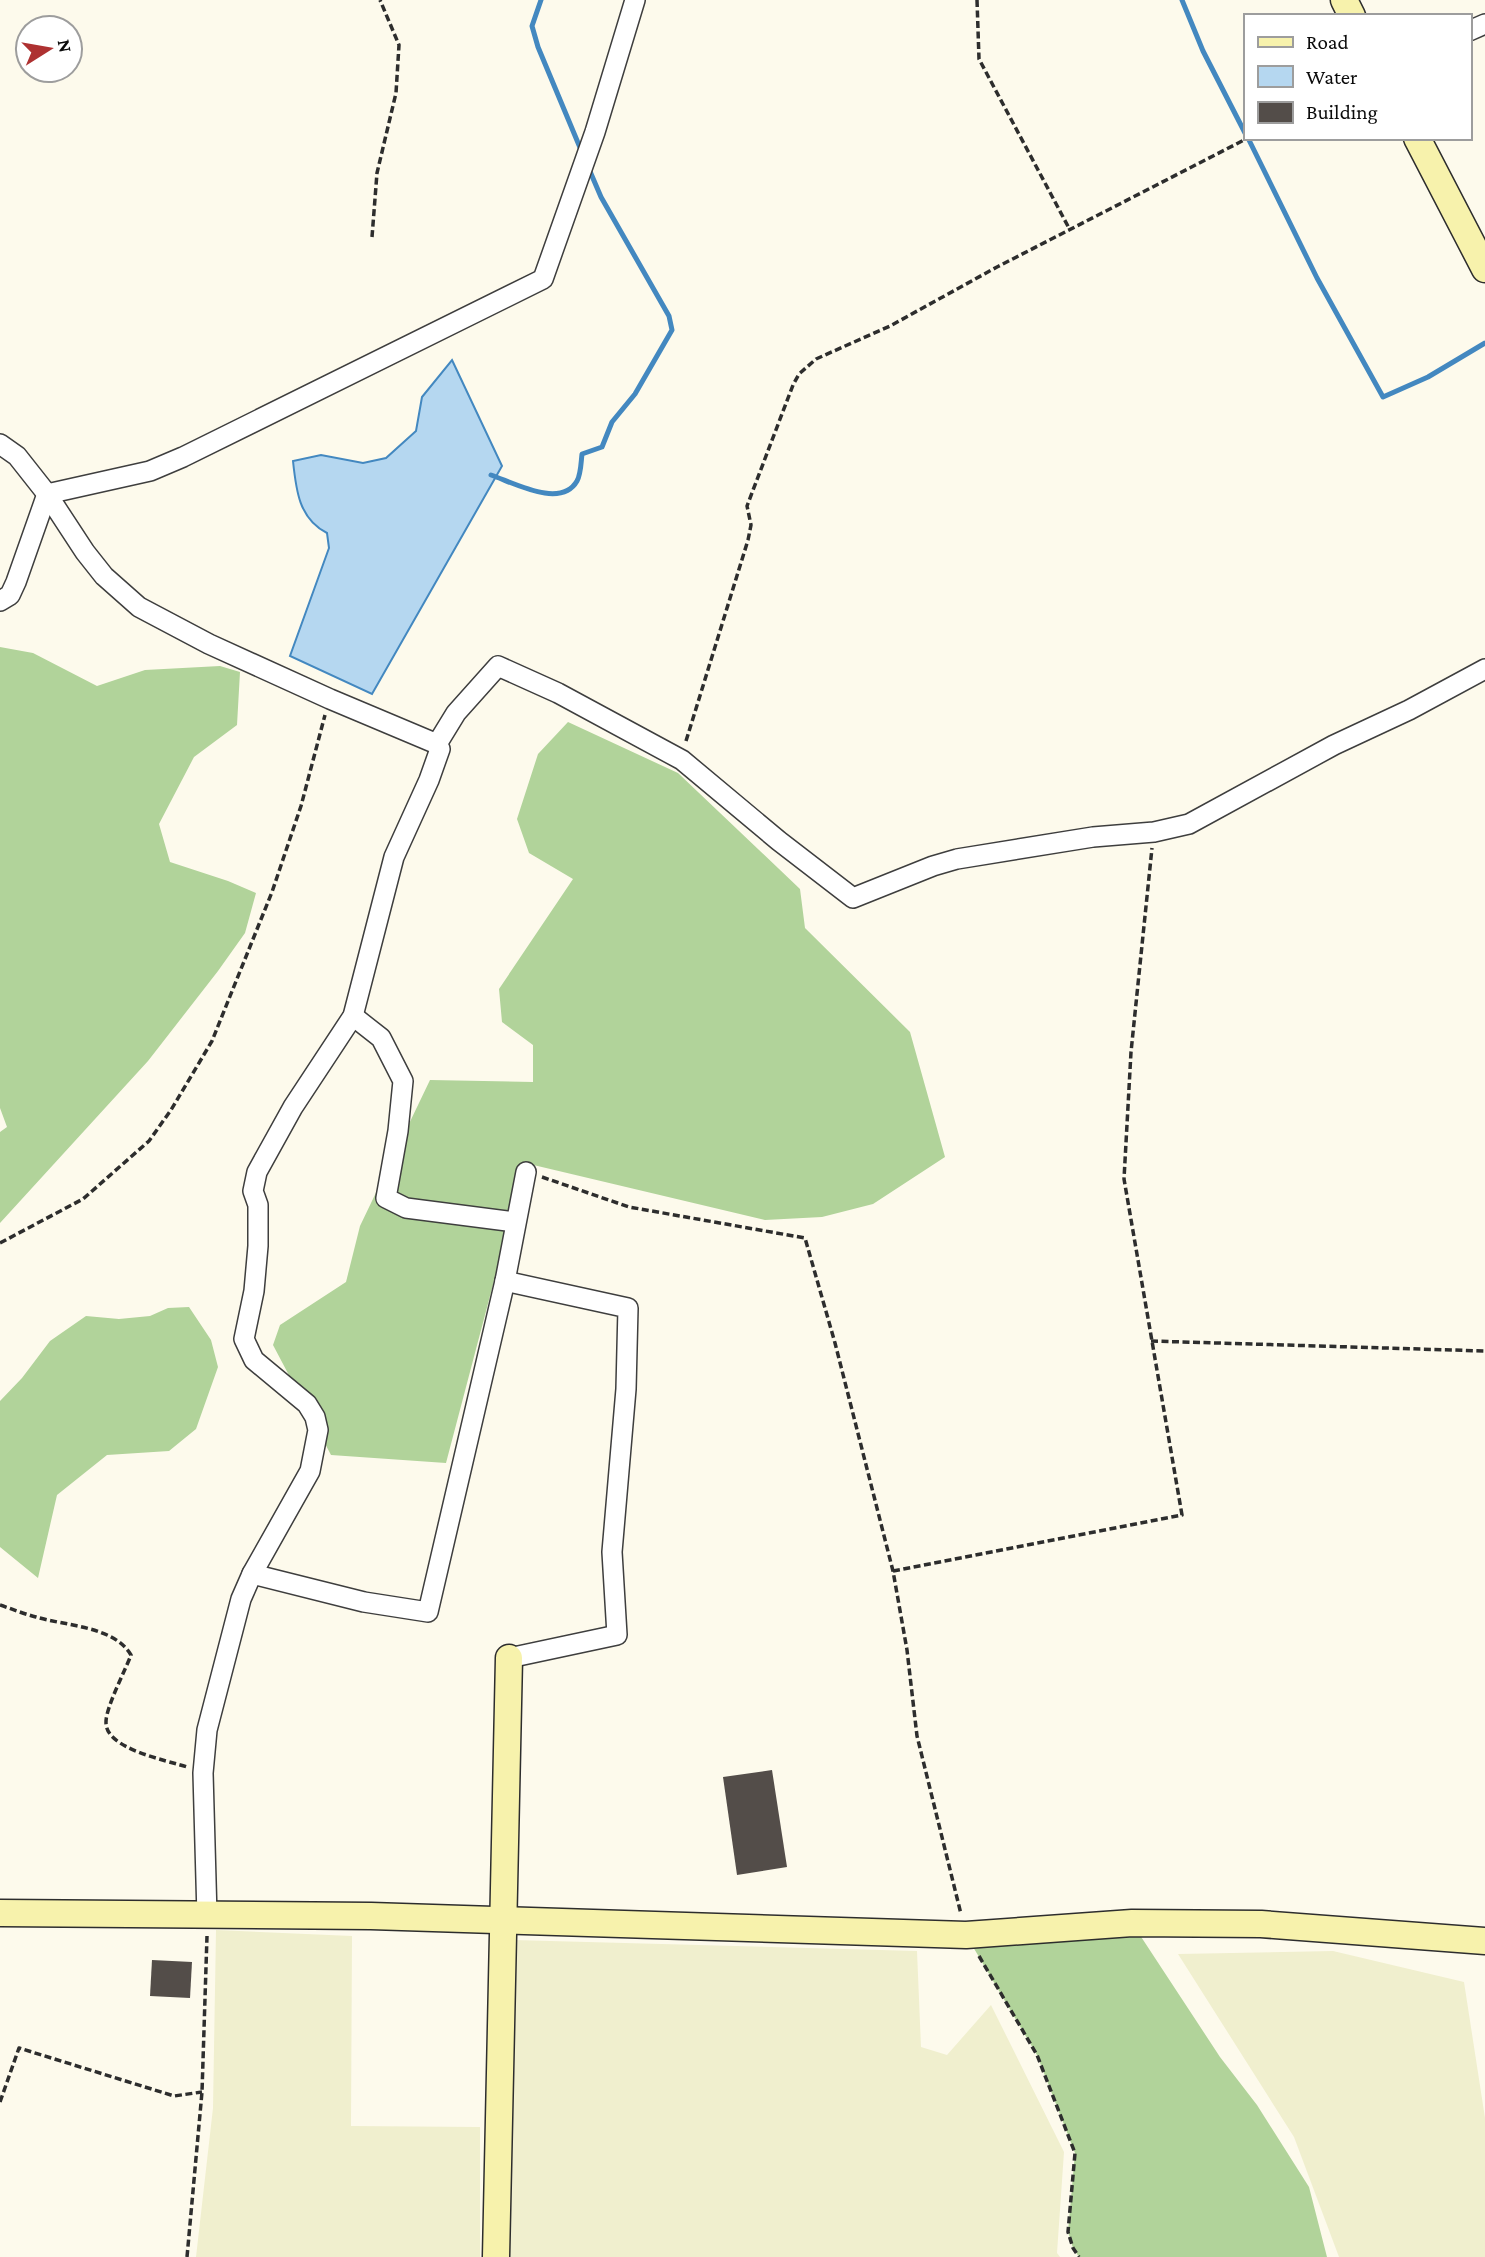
<svg xmlns="http://www.w3.org/2000/svg" width="1485" height="2257" font-family="'Crimson Pro',serif">
	<rect width="100%" height="100%" fill="#fdfaec"/>
	<!-- farmland -->
	<g fill="#f0efce">
		<polygon points="216,1930 352,1936 351,2126 480,2127 480,2257 196,2257 213,2108"/>
		<polygon points="513,1940 917,1951 921,2047 947,2055 991,2005 1064,2152 1057,2253 1060,2257 507,2257"/>
		<polygon points="1333,1951 1464,1982 1485,2118 1485,2257 1339,2257 1294,2137 1178,1954"/>
	</g>
	<!-- forest -->
	<g fill="#b1d39a">
		<polygon points="0,647 33,653 97,686 145,670 220,666 240,672 237,725 194,757 159,824 170,862 228,881 256,893 245,933 218,971 148,1061 0,1223 0,1132 7,1127 0,1108"/>
		<polygon points="568,722 678,773 800,889 805,928 910,1032 945,1157 873,1204 822,1217 765,1220 525,1163 446,1463 331,1455 273,1345 280,1325 346,1282 360,1226 430,1080 533,1082 533,1045 502,1022 499,989 573,879 529,853 517,819 538,754"/>
		<polygon points="189,1307 211,1340 218,1367 196,1429 169,1451 107,1455 57,1495 38,1578 0,1547 0,1401 22,1378 50,1341 86,1316 119,1319 150,1316 168,1308"/>
		<polygon points="1132,1923 1220,2057 1257,2105 1309,2187 1327,2257 1079,2257 1073,2248 1068,2232 1075,2153 1037,2055 966,1935"/>
	</g>
	<!-- water -->
	<path fill="#b5d7f0" stroke="#4388c0" stroke-width="2" d="M452,360l50,106 -130,228 -82,-38 39,-108 -2,-15c-28,-14 -31,-43 -34,-72l28,-6 42,8 23,-5 30,-27 6,-34z"/>
	<g fill="none" stroke-linecap="round" stroke-linejoin="round">
		<!-- stream -->
		<g stroke="#4388c0" stroke-width="5">
			<polyline points="541,0 532,26 538,47 581,150"/>
			<polyline points="1182,0 1203,51 1245,133"/>
			<polyline points="1248,138 1317,278 1383,397 1428,377 1485,343"/>
			<path d="M491,475c23,8 70,34 86,6 4,-7 4,-19 5,-27l20,-7 10,-25 23,-28 37,-64 -3,-14 -68,-119 -12,-28"/>
		</g>
	</g>
	<!-- building -->
	<g fill="#534d49">
		<polygon points="772,1770 787,1867 737,1875 723,1777"/>
		<polygon points="152,1960 192,1962 190,1998 150,1996"/>
	</g>
	<g fill="none" stroke-linecap="round" stroke-linejoin="round">
		<defs>
			<g id="street">
				<polyline points="1469,31 1485,24"/>
				<polyline points="0,444 17,456 47,494 85,552 104,576 139,607 209,644 330,699 437,744"/>
				<polyline points="47,494 150,471 183,457 543,279 595,132 635,0"/>
				<polyline points="0,601 10,595 16,582 47,494"/>
				<polyline points="353,1016 381,1038 403,1081 398,1131 386,1198 406,1208 515,1222"/>
				<polyline points="505,1281 628,1308 626,1389 612,1552 617,1635 509,1658"/>
				<polyline points="252,1574 364,1602 428,1612 505,1281 526,1172"/>
				<polyline points="207,1916 203,1773 207,1730 241,1599 252,1574 310,1471 318,1430 315,1417 307,1404 254,1360 244,1339 254,1291 258,1246 258,1205 253,1191 257,1172 293,1107 353,1016 394,857 429,780 440,749 437,744 456,713 498,666 558,693 682,760 779,841 853,898 933,866 957,859 1093,837 1154,832 1189,824 1334,745 1409,710 1485,669"/>
			</g>
			<g id="secondary">
				<polyline points="1344,0 1352,16"/>
				<polyline points="1417,138 1485,269"/>
				<polyline points="0,1913 371,1916 966,1935 1132,1923 1261,1924 1485,1941"/>
				<polyline points="496,2257 509,1658"/>
			</g>
		</defs>
		<!-- street casing -->
		<use href="#street" stroke="#3e3e3e" stroke-width="22"/>
		<!-- secondary casing -->
		<use href="#secondary" stroke="#2d2d2d" stroke-width="29"/>
		<!-- path -->
		<g stroke="#2d2d2d" stroke-width="3.5" stroke-dasharray="7 3.5" stroke-linecap="butt">
			<polyline points="977,0 979,59 1070,230"/>
			<polyline points="372,237 377,173 396,93 399,45 380,0"/>
			<polyline points="686,741 748,540 751,525 747,506 793,385 799,374 816,359 890,326 997,267 1248,138"/>
			<polyline points="542,1177 629,1207 805,1238 835,1343 893,1571 907,1650 917,1736 961,1914"/>
			<polyline points="0,1243 83,1199 149,1141 171,1110 212,1041 272,892 301,806 325,715"/>
			<polyline points="1151,1341 1485,1351"/>
			<polyline points="893,1571 1182,1515 1124,1179 1131,1052 1152,848"/>
			<path d="M0,1605c12,4 24,9 36,12 30,9 78,9 95,38 -6,16 -25,52 -25,67 -1,27 60,38 81,45"/>
			<polyline points="979,1956 1037,2055 1075,2153 1068,2232 1073,2248 1079,2257"/>
			<polyline points="0,2102 19,2048 174,2096 202,2092"/>
			<polyline points="187,2257 202,2092 207,1936"/>
		</g>
		<!-- street -->
		<use href="#street" stroke="#fff" stroke-width="19"/>
		<!-- secondary -->
		<use href="#secondary" stroke="#f7f2ac" stroke-width="26"/>
	</g>
	<!-- legend -->
	<rect x="1244" y="14" width="228" height="126" fill="#ffffff" stroke="#9d9d9d" stroke-width="2"/>
	<rect x="1258" y="37" width="35" height="10" fill="#f7f2ac" stroke="#9d9d9d" stroke-width="2"/>
	<text x="1306" y="49" font-size="21" fill="#0b0b0b">Road</text>
	<rect x="1258" y="66" width="35" height="21" fill="#b5d7f0" stroke="#9d9d9d" stroke-width="2"/>
	<text x="1306" y="84" font-size="21" fill="#0b0b0b">Water</text>
	<rect x="1258" y="102" width="35" height="21" fill="#534d49" stroke="#9d9d9d" stroke-width="2"/>
	<text x="1306" y="119" font-size="21" fill="#0b0b0b">Building</text>
	<!-- north arrow -->
	<g transform="translate(49 49) rotate(79)"><circle r="33" fill="#ffffff" stroke="#9d9d9d" stroke-width="2"/>
	<path d="M0-5L12 26L0 18L-12 26Z" fill="#ae3131"/>
	<text y="-10" font-size="19" font-weight="bold" text-anchor="middle" fill="#0b0b0b">N</text>
	</g>
</svg>
